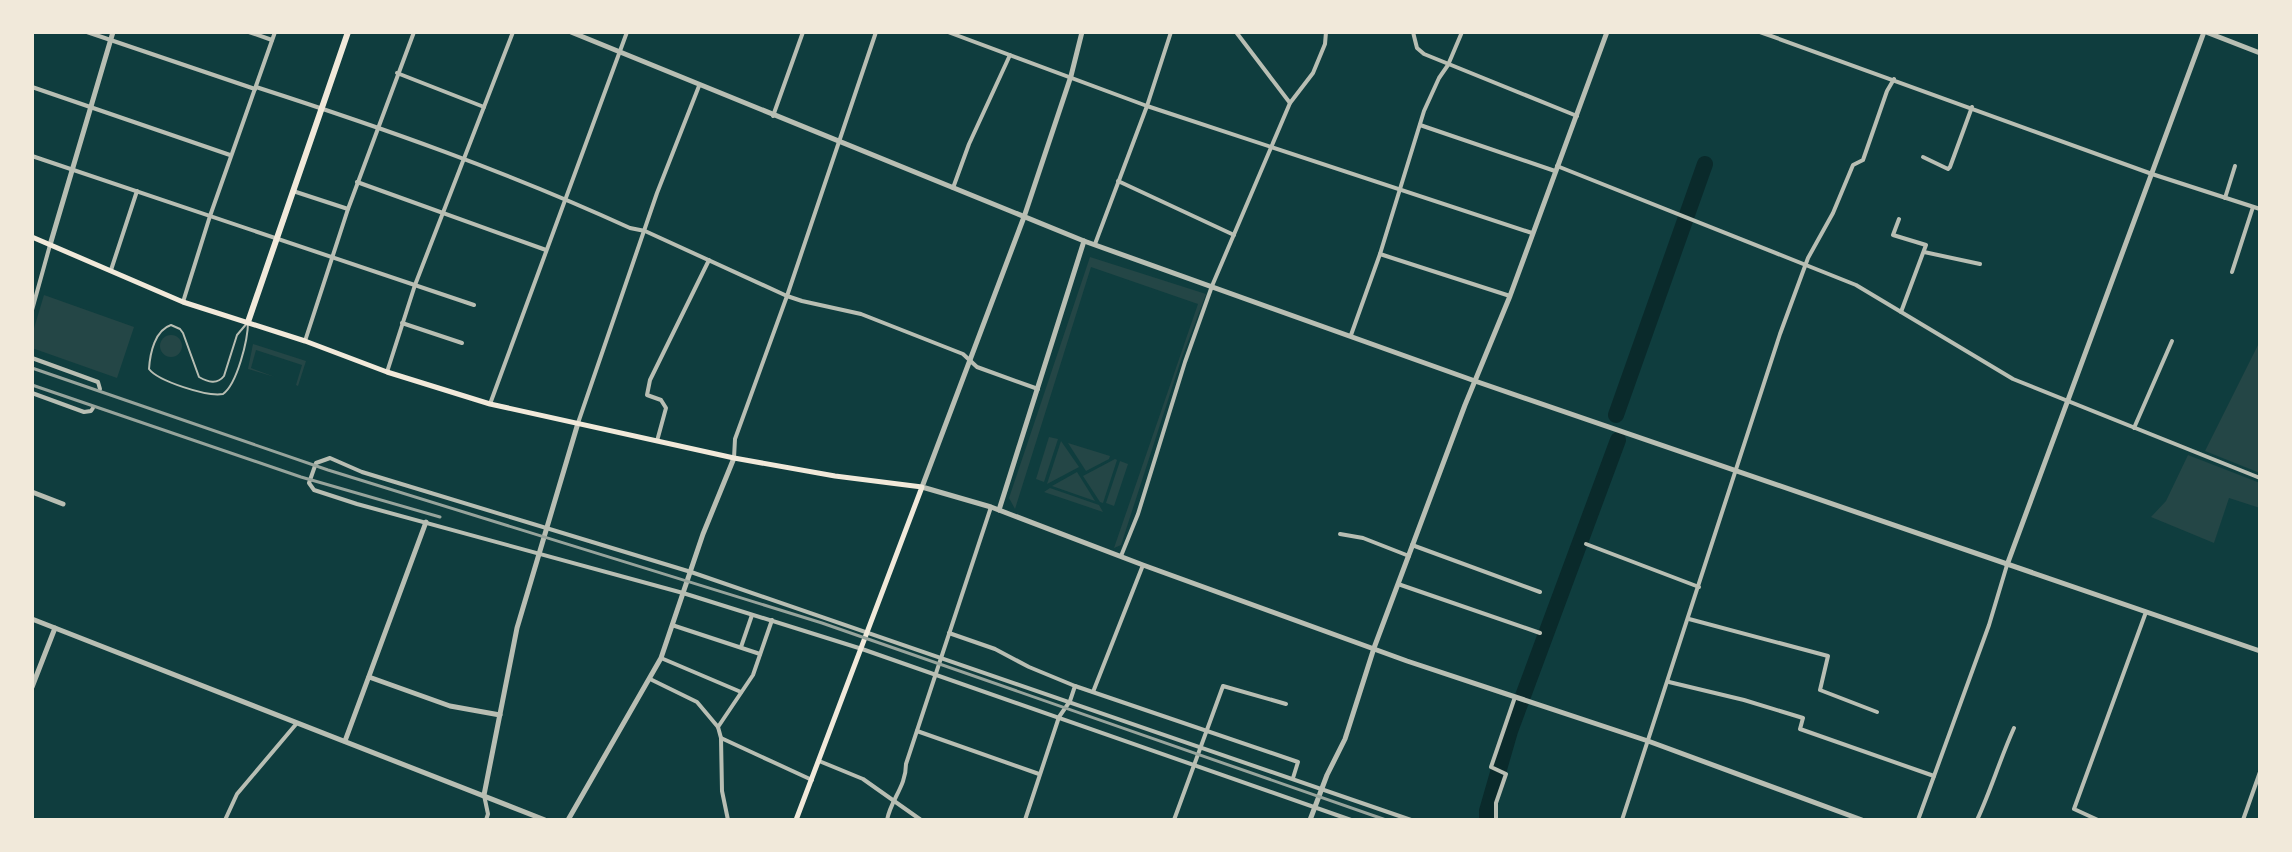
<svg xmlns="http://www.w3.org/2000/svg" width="2292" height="852" font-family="'Alegreya Sans',sans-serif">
	<rect width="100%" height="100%" fill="#0f3d3e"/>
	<!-- green -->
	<g fill="#244646">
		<polygon points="1090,257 1206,294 1181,360 1121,545 1114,548 1198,304 1091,267 1015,509 1009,498"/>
		<polygon points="44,295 134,327 117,378 32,348 32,335"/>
		<circle cx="171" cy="346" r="11"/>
		<polygon points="2260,341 2260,473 2205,451"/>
		<polygon points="253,344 306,361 298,386 296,385 302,365 256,350 251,368 275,377 248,369"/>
		<polygon points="1049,437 1058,439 1044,482 1036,479"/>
		<polygon points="1061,441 1079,467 1047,484"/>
		<polygon points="1068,443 1110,456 1109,459 1086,471"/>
		<polygon points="2188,455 2260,483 2260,508 2229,498 2214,543 2151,517 2166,501"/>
		<polygon points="1115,459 1117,460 1103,503 1100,502 1083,476"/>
		<polygon points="1120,461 1128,464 1114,506 1106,503"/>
		<polygon points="1077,472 1095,501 1052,486"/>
		<polygon points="1050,488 1099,505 1103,512 1044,492"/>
	</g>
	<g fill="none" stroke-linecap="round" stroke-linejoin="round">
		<!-- river -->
		<g stroke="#0a2a2b" stroke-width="16">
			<polyline points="1616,415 1705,164"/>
			<polyline points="1487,820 1487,811 1510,731 1618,440"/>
		</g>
		<!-- service -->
		<path stroke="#b8beb3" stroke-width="2" d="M248,322c0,18 -11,62 -25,72 -16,3 -65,-13 -74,-25 1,-16 6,-39 22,-44l9,4 3,4 16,44c9,5 18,8 25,-1l13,-41z"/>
		<!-- minor -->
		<g stroke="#b8beb3" stroke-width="4">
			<polyline points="87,32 255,89"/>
			<polyline points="249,32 272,40"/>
			<polyline points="948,32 1147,106 1532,233"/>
			<polyline points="1236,32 1290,103"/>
			<polyline points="1413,32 1417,48 1424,54 1577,116"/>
			<polyline points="1760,32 2152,174 2260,209"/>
			<polyline points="397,73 484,107"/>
			<polyline points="32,87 230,155"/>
			<path d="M256,87c127,41 252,85 374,141l15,3 142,65 15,5 59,13 102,40 14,13 61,22"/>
			<polyline points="773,116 803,32"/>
			<polyline points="1420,125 1555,171"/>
			<polyline points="32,156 474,305"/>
			<polyline points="1923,157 1948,169 1950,167 1972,107"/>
			<polyline points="1557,166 1856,285 2013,379 2260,478"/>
			<polyline points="1118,181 1234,235"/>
			<polyline points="357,182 546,250"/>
			<polyline points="953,188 969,144 1010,55"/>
			<polyline points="293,191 348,209"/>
			<polyline points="2225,198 2235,166"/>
			<polyline points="1899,219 1893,235 1926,245 1901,312"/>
			<polyline points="1095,244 1147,106 1171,32"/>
			<polyline points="1924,252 1980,264"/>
			<polyline points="1380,254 1510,296"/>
			<polyline points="111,270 137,191"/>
			<polyline points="2232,272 2253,207"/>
			<polyline points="183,302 210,216 275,32"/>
			<polyline points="32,310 50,245"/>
			<polyline points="402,323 462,343"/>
			<polyline points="1351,335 1380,254 1424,111 1439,78 1448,65 1462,32"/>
			<polyline points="305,341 348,209 414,32"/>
			<polyline points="32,358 98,382 100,389"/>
			<polyline points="387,372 415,285 513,32"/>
			<polyline points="32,393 84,412 91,411 93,408"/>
			<polyline points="490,404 627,32"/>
			<polyline points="578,423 657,193 699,86"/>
			<polyline points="2134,428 2172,341"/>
			<polyline points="657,441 666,408 661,400 647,395 650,380 709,260"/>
			<polyline points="734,458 735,439 787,296 876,32"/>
			<polyline points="1340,534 1363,538 1409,556"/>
			<polyline points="1586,544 1699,587"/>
			<polyline points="1412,545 1540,592"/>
			<polyline points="1121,556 1138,514 1185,362 1212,286 1290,103 1313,73 1325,44 1326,32"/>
			<polyline points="1398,584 1540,633"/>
			<polyline points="1689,619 1828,656 1820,690 1877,712"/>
			<polyline points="672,625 760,654"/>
			<polyline points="949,633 995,649 1029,667 1075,686 1298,762 1293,778"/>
			<polyline points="741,647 752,615"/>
			<polyline points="661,658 741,692"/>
			<polyline points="650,679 697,702 718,727 721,738 722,791 728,820"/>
			<polyline points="1669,682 1744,700 1803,718 1800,729 1934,776"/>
			<polyline points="1093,692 1143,565"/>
			<polyline points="718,727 753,675 772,620"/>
			<polyline points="917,731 1039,774"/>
			<polyline points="721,738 812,780"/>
			<polyline points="819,761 863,779 921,820"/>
			<polyline points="484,795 488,814 486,820"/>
			<polyline points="225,820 237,794 297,723"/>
			<path d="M887,820c4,-21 19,-33 19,-56l85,-257"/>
			<polyline points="1025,820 1059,717 1070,701 1075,686"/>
			<polyline points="1174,820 1223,686 1286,704"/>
			<polyline points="1351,820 862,649 683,593 357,504 314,490 309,483 316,463 330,458 362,472 691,572 1411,820"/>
			<polyline points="1496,820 1496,803 1506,774 1491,767 1515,697"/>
			<polyline points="1622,820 1780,334 1808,258 1833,213 1853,165 1863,160 1887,91 1894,79"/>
			<polyline points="1918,820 1989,625 2007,565"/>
			<path d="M1977,820c14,-30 23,-61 37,-92"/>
			<polyline points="2098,820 2074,809 2146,612"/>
			<polyline points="2243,820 2260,772"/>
		</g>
		<!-- tertiary -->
		<g stroke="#b8beb3" stroke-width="5">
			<polyline points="571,32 1084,241 1475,381 2260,651"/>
			<polyline points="1082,32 1071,76 1024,217 922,487 991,507 1143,565 1407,661 1648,741 1862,820"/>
			<polyline points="2206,32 2260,53"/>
			<polyline points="50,245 113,32"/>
			<polyline points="32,492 63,504"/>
			<polyline points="999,510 1084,241"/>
			<polyline points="2007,565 2204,32"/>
			<polyline points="32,619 545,820"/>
			<polyline points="369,677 450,706 500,715"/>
			<polyline points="32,687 55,628"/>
			<polyline points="345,741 426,522"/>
			<polyline points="484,795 517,628 578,423"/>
			<polyline points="568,820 661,658 703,534 734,458"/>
			<polyline points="1310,820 1327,775 1345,739 1374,648 1465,405 1510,296 1607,32"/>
		</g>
		<!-- secondary -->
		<polyline stroke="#f1e9da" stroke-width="5" points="32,237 183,302 305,341 387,372 490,404 734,458 835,476 922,487 796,820"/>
		<!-- primary -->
		<polyline stroke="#f1e9da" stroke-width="6" points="248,322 348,32"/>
		<!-- rail -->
		<g stroke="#97a49c" stroke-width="3">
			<polyline points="32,368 328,470 822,623 1386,820"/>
			<polyline points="32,385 301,477 440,517"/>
		</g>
	</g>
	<!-- border -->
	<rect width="2292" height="852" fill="none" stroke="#f1e9da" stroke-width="68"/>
</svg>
